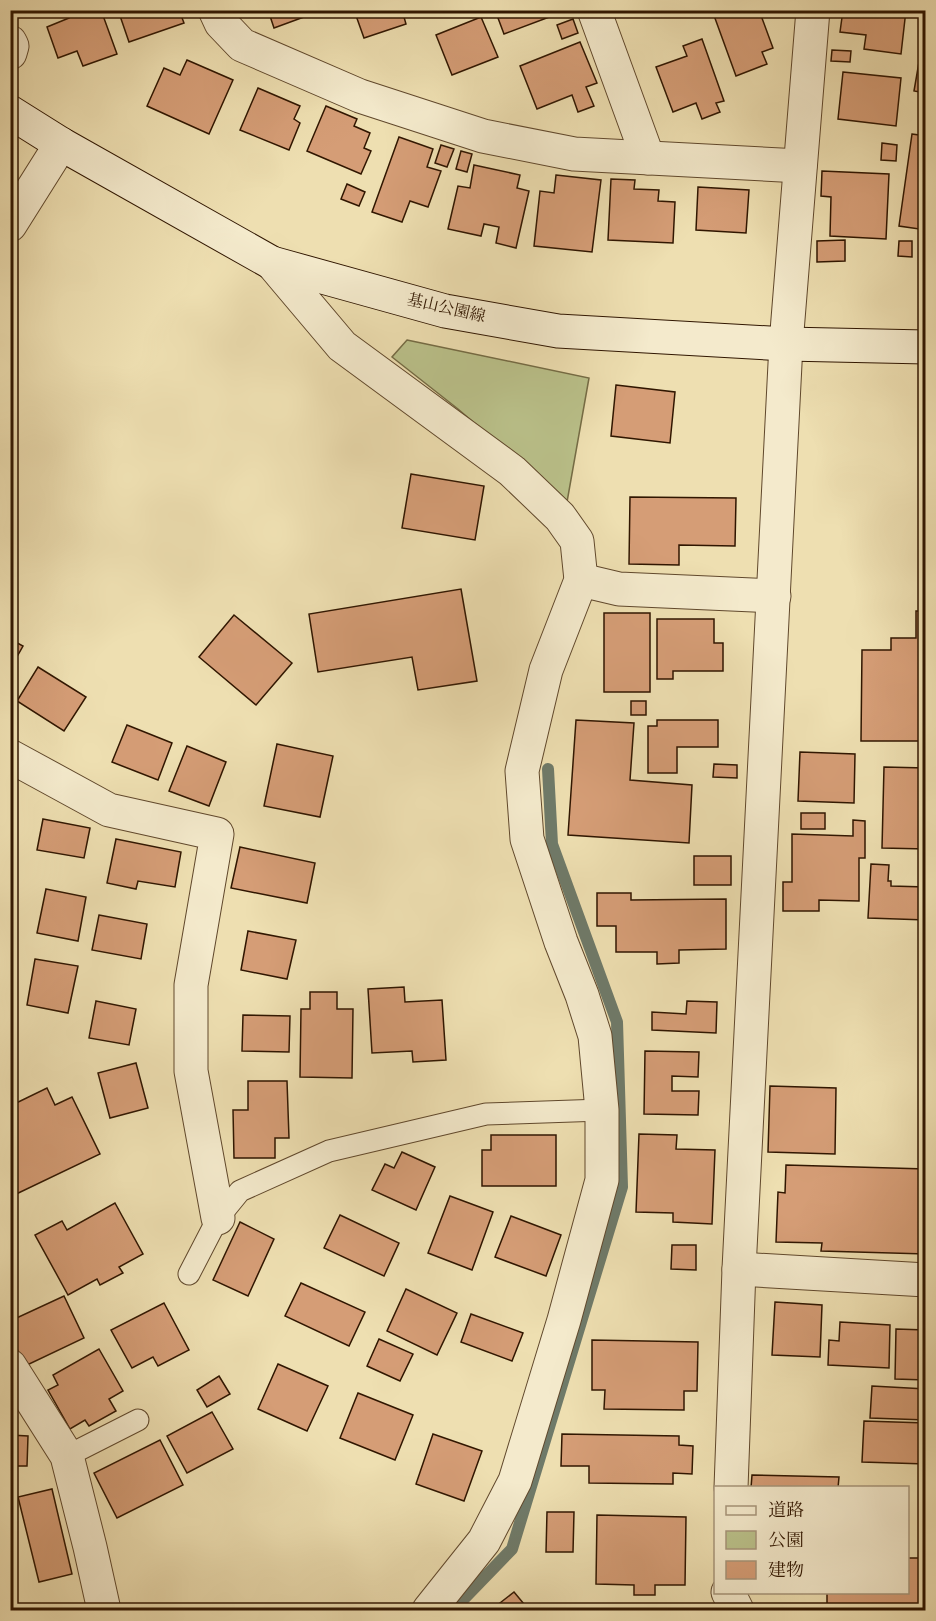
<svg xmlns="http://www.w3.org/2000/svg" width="936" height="1621" font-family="'IM FELL English','Noto Serif JP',serif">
	<rect width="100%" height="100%" fill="#eedfb1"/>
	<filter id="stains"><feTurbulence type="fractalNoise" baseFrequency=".00333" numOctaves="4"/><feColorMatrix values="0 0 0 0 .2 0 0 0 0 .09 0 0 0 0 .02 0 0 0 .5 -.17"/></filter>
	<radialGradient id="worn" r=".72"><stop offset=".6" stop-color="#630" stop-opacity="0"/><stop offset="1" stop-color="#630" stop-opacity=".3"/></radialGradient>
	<!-- green -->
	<polygon fill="#bac18a" stroke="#756c45" stroke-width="1.5" points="407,340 589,378 567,502 458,409 392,357"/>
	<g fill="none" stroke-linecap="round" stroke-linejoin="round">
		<!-- stream -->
		<polyline stroke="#6f7a69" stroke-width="12" points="453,1610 512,1549 622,1187 617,1022 552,844 548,769"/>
	</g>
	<!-- building -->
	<g fill="#d59d76" stroke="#301600" stroke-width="1.5">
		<polygon points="67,10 101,10 117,54 83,66 77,51 58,58 47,27 69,18"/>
		<polygon points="118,10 179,10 184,23 129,42"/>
		<polygon points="268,10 323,10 274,28"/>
		<polygon points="354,10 402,10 406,24 364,38"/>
		<polygon points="495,10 550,10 552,16 504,34"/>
		<polygon points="712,10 759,10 773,48 762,52 767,64 736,76"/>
		<polygon points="843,10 906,10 901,54 864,49 866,35 840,32"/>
		<polygon points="481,17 498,57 452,75 436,35"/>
		<polygon points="573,19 578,33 562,39 557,25"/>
		<polygon points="924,33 926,33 926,93 914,91"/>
		<polygon points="702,39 724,101 716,103 720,112 702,119 696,103 673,112 656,67 687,56 683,46"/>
		<polygon points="580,42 597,83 586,87 594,106 578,112 572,95 537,109 520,66"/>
		<polygon points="832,50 851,51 850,62 831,61"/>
		<polygon points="187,60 233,80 209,134 147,106 164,68 180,75"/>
		<polygon points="843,72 901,78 896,126 838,119"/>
		<polygon points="258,88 300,106 294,119 300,123 289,150 240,130"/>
		<polygon points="326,106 357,119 354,126 370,133 364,148 371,151 361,174 307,151"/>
		<polygon points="912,134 926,136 926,230 899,226"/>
		<polygon points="399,137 433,149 427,167 441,171 428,207 410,201 402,222 372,212"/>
		<polygon points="882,143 897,145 896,161 881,160"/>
		<polygon points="441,145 454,149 447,167 435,163"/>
		<polygon points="461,151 472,154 467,172 456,169"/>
		<polygon points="474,165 520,175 517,188 529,191 516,248 496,243 499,227 484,224 481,236 448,229 458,186 470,188"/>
		<polygon points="822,171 889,174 886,239 830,236 831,197 821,196"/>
		<polygon points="556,175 601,180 592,252 534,246 540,191 554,193"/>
		<polygon points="611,179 635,180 634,189 659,190 658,201 675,202 673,243 608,240"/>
		<polygon points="347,184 365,192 359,206 341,199"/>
		<polygon points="698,187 749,190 746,233 696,230"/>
		<polygon points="845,240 845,261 817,262 817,241"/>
		<polygon points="899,241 912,241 912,257 898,256"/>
		<polygon points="616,385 675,392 670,443 611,436"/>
		<polygon points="411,474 484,486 475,540 402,528"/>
		<polygon points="630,497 736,498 735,546 679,545 679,565 629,564"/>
		<polygon points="461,589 477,681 418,690 412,657 318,672 309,614"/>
		<polygon points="916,611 926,611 926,741 861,741 862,650 891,650 891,638 916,638"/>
		<rect x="604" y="613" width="46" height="79"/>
		<polygon points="234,615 292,663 256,705 199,657"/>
		<polygon points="657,619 714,619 714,643 723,643 723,671 673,671 673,679 657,679"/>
		<polygon points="10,639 23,646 10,669"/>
		<polygon points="38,667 86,697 64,731 17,701"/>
		<rect x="631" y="701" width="15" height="14"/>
		<polygon points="576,720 634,723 630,780 692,785 689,843 568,835"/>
		<polygon points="657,720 718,720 718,747 677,747 677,773 648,773 648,726 657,726"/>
		<polygon points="127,725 172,743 158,780 112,762"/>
		<polygon points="277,744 333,756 320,817 264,806"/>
		<polygon points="187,746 226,762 209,806 169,791"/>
		<polygon points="800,752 855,754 854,803 798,801"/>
		<polygon points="714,764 737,765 737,778 713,777"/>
		<polygon points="884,767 926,768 926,849 882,848"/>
		<rect x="801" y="813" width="24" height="16"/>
		<polygon points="43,819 90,828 84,858 37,850"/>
		<polygon points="853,820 865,821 865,858 859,858 859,901 819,900 819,911 783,911 783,882 792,882 792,834 853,836"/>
		<polygon points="116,839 181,852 175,887 138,881 136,889 107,883"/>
		<polygon points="240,847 315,863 307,903 231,888"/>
		<rect x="694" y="856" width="37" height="29"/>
		<polygon points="871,864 889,865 888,881 891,881 891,886 926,887 926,920 868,918"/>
		<polygon points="46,889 86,897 78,941 37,933"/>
		<polygon points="597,893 631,893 631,900 726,899 726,949 679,950 679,963 657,964 657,952 616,952 616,926 597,926"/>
		<polygon points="99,915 147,924 141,959 92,950"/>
		<polygon points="248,931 296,940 287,979 241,970"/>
		<polygon points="35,959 78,966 68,1013 27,1005"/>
		<polygon points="404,987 405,1002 442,1000 446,1060 413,1062 412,1051 372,1053 368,989"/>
		<polygon points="310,992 337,992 337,1009 353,1009 352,1078 300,1077 301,1009 310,1009"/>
		<polygon points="96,1001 136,1009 129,1045 89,1038"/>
		<polygon points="687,1001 717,1002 716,1033 652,1030 652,1012 686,1014"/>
		<polygon points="243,1015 290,1016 289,1052 242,1051"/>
		<polygon points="645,1051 699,1052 698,1077 672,1076 672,1091 699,1091 698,1115 644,1114"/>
		<polygon points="136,1063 148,1108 110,1118 98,1073"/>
		<polygon points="248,1081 287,1081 289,1138 275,1138 275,1158 234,1158 233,1110 248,1110"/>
		<polygon points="770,1086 836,1088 835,1154 768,1152"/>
		<polygon points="47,1088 55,1105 72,1097 100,1154 10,1197 10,1106"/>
		<polygon points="639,1134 677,1135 676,1149 715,1150 712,1224 673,1222 673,1213 636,1212"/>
		<polygon points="491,1135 556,1135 556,1186 482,1186 482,1150 491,1150"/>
		<polygon points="402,1152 435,1167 416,1210 372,1190 385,1164 394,1168"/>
		<polygon points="786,1165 926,1169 926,1254 821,1251 822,1243 776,1242 778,1192 785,1193"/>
		<polygon points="450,1196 493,1212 472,1270 428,1253"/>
		<polygon points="115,1203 143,1254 119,1267 123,1273 100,1285 97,1279 68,1295 35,1235 62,1221 67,1230"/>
		<polygon points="340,1215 399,1243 384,1276 324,1248"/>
		<polygon points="511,1216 561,1235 546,1276 495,1257"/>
		<polygon points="240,1222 274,1239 248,1296 213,1280"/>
		<polygon points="672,1245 696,1245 696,1270 671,1269"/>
		<polygon points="301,1283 365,1312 349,1346 285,1316"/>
		<polygon points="406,1289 457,1313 437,1355 387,1331"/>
		<polygon points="64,1296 84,1338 25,1366 10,1334 10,1321"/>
		<polygon points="775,1302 822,1305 820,1357 772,1355"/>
		<polygon points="164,1303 189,1350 158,1366 153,1357 132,1368 111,1330"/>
		<polygon points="471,1314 523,1333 512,1361 461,1342"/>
		<polygon points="840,1322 890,1325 889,1368 828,1365 829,1340 839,1341"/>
		<polygon points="896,1329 926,1330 926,1380 895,1379"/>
		<polygon points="379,1339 413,1354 400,1381 367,1366"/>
		<polygon points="592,1340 698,1342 697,1391 684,1391 684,1410 604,1409 605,1390 592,1390"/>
		<polygon points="99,1349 123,1391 109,1399 116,1411 89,1426 85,1420 70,1429 48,1390 58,1385 53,1375"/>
		<polygon points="278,1364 328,1386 307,1431 258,1409"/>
		<polygon points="219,1376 230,1394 207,1407 197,1390"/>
		<polygon points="872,1386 926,1389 926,1420 870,1418"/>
		<polygon points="358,1393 413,1415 395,1460 340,1438"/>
		<polygon points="212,1412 233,1449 187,1473 167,1436"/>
		<polygon points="864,1421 926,1423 926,1464 862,1462"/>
		<polygon points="433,1434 482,1451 464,1501 416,1484"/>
		<polygon points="562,1434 679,1436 679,1445 693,1446 692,1474 673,1473 673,1484 589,1483 589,1466 561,1466"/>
		<polygon points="10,1435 28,1436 27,1466 10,1466"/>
		<polygon points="160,1440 183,1485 117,1518 94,1473"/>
		<polygon points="752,1475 839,1477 838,1488 751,1488"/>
		<polygon points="52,1489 72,1574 39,1582 18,1497"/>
		<polygon points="547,1512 574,1512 573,1552 546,1552"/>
		<polygon points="597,1515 686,1517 685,1585 655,1585 655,1595 634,1595 634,1585 596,1584"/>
		<polygon points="908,1558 925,1558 923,1610 827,1610 827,1592 908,1592"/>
		<polygon points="514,1592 529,1610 491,1610"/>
	</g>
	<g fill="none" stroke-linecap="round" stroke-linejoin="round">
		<defs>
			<g id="lane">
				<polyline points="189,1274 218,1218 240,1191 329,1151 486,1114 602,1110"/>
				<polyline points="67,1456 138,1420"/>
			</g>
			<g id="street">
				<polyline points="215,10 221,23 242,45 360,96 483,136 574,154 800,166"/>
				<polyline points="594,10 648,158"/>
				<polyline points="10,42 12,46 10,53"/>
				<polyline points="10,225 61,144"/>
				<polyline points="272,263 342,346 512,471 560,517 577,541 581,580 546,670 522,771 527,839 561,942 582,995 595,1036 602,1110 602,1180 564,1320 515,1481 484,1541 429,1610"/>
				<polyline points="581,580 619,589 774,596"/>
				<polyline points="10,756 109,810 217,834 191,985 191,1071 218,1218"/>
				<polyline points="739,1269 926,1280"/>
				<polyline points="10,1366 67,1456 90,1547 104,1610"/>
				<polyline points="731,1488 739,1269 786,344 813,10"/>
				<polyline points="728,1592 737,1610"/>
			</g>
			<polyline id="secondary" points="10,112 61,144 272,263 445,311 558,331 786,344 926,347"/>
		</defs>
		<!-- lane casing -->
		<use href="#lane" stroke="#60482c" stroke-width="23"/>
		<!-- street casing -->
		<use href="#street" stroke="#60482c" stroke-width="35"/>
		<!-- secondary casing -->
		<use href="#secondary" stroke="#301600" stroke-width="35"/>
		<!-- lane -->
		<use href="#lane" stroke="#f4eacc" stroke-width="21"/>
		<!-- street -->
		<use href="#street" stroke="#f4eacc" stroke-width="33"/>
		<!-- secondary -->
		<use href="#secondary" stroke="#f4eacc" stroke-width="33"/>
	</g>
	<g text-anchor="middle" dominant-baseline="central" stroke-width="6" stroke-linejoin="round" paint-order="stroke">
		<!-- street labels -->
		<g font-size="16" fill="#301600" stroke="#f4eacc">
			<text transform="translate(446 309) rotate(13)">基山公園線</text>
		</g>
	</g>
	<!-- margin -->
	<rect width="936" height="1621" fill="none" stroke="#eedfb1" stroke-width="36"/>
	<rect x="12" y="12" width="912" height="1597" fill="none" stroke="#301600" stroke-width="3"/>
	<rect x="18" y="18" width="900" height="1585" fill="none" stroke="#301600" stroke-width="1.5"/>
	<!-- legend -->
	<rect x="714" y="1486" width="195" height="108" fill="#f4eacc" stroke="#a6957a" stroke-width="1.5"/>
	<rect x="726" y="1506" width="30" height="9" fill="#f4eacc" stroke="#a6957a" stroke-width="1.5"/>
	<text x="768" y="1516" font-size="18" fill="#301600">道路</text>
	<rect x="726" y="1531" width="30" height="18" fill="#bac18a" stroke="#a6957a" stroke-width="1.5"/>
	<text x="768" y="1546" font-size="18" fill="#301600">公園</text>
	<rect x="726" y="1561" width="30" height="18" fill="#d59d76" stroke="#a6957a" stroke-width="1.5"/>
	<text x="768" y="1576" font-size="18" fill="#301600">建物</text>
	<rect width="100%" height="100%" filter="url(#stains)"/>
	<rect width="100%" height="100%" fill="url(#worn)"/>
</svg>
